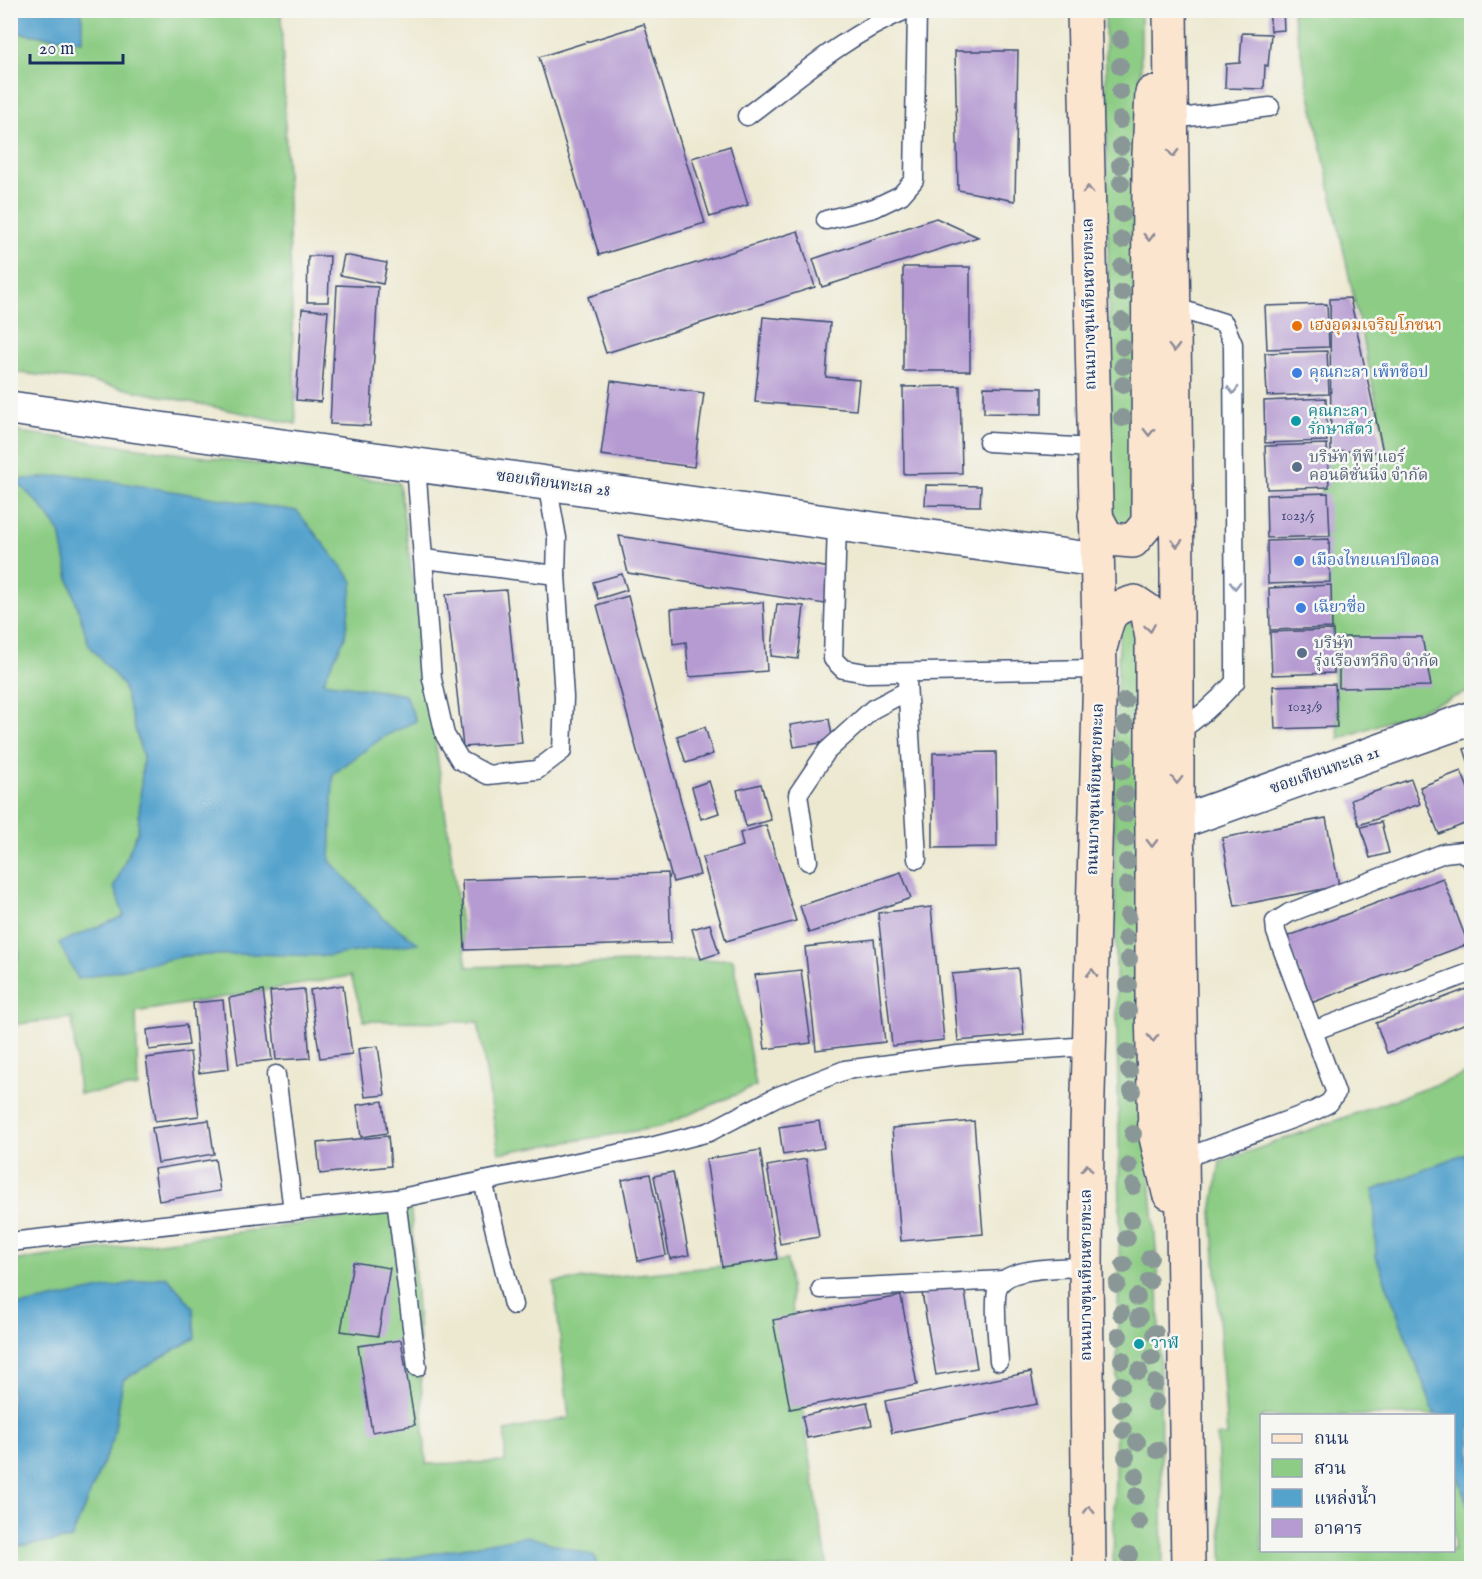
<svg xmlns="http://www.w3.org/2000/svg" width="1482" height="1579" font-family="'IM FELL English','Noto Serif Thai',serif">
	<rect width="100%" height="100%" fill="#f6f6f2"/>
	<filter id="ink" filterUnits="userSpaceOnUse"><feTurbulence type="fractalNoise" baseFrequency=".0167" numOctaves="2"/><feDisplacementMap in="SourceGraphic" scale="12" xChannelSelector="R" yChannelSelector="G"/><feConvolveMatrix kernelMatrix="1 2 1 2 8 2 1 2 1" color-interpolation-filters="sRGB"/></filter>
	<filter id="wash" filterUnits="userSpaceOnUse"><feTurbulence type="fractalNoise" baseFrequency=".008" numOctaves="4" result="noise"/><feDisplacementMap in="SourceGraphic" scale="24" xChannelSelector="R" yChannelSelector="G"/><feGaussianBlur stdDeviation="1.35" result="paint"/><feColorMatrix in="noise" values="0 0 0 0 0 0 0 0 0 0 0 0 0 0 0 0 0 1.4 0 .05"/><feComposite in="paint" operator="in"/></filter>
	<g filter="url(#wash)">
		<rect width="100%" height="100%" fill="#ede9d1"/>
		<!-- green -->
		<g fill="#8ccc84" stroke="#547e71" stroke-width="1.5" fill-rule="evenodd">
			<polygon points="82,11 281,11 296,424 83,380 11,372 10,32 81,41"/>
			<polygon points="1105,11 1141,11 1139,517 1130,526 1116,523 1111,505"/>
			<polygon points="1292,11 1471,11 1471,691 1339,739 1321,502 1321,454 1387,452"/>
			<path d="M11,431l388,52 68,484 266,-8 23,127 -96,41 -161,26 -21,-131 -114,-1 -13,-45 -215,36 2,75 -59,7 -7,-76 -61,7 -1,-46 9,-24 -9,-70zM16,480l329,157 -23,45 83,13 11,25 -33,17 -50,37 -3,87 52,56 35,26 -233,13 -106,23 46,-63 -10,-29 24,-56 5,-74 -20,-72 -34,-40 -20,-66 -9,-47 -19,-26z"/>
			<polygon points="1130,621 1137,631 1144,1106 1158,1273 1163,1568 1113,1568 1120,1214 1113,776 1120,626"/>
			<polygon points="1471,1072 1471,1151 1374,1190 1376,1256 1435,1415 1262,1416 1262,1550 1454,1550 1454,1465 1471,1514 1471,1568 1223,1568 1217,1436 1227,1436 1212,1212 1220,1162"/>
			<polygon points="411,1210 426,1464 505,1462 505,1431 569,1418 554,1282 787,1260 807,1438 827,1568 598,1568 594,1556 381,1563 322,1568 11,1568 11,1547 71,1539 113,1439 123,1380 23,1305 11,1304 11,1261"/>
		</g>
		<!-- water -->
		<g fill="#54a3cd" stroke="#386996" stroke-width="1.5">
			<polygon points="11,10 82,11 82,41 11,32"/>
			<polygon points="72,475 297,511 353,581 345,637 323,682 405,695 416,721 383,737 333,774 330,861 382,917 418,943 328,956 247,954 184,956 78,979 59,943 124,916 114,887 138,831 143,757 123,685 89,645 69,579 60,532 41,506 15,480"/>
			<polygon points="10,885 19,955 11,979 10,979"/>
			<polygon points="1471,1151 1471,1514 1454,1465 1454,1416 1435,1415 1376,1256 1374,1190"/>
			<polygon points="166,1276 193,1307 195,1338 123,1380 113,1439 71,1539 11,1547 11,1304 23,1305"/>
			<polygon points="527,1536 594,1556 598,1568 322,1568 381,1563"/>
		</g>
		<g id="blocks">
			<!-- building -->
			<g fill="#b69bd2">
				<polygon points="1269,10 1283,10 1284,30 1271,31"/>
				<polygon points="644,24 705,223 599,255 539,57"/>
				<polygon points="1242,33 1271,34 1268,66 1265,65 1264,89 1225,88 1226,64 1240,63"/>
				<polygon points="955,51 1018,51 1015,201 958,190"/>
				<polygon points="730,146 748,205 710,217 692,158"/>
				<polygon points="936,218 978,237 822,287 813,259"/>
				<polygon points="798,231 815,287 606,353 588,297"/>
				<polygon points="344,255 387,263 383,284 340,275"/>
				<polygon points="308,256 330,256 328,302 307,302"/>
				<rect x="903" y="267" width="67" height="104"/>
				<polygon points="337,285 378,287 370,426 330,424"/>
				<polygon points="1350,298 1383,452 1331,451 1330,299"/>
				<polygon points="1327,304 1329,347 1267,349 1265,306"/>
				<polygon points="302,309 328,311 321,402 296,400"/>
				<polygon points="763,317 830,323 826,377 859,380 856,410 755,402"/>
				<polygon points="1327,351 1329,394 1267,396 1265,353"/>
				<polygon points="611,381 704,393 694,467 601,455"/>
				<polygon points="960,386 962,473 904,474 903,387"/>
				<polygon points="984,387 1042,388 1042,414 984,413"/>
				<polygon points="1326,398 1327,441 1265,443 1264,401"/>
				<polygon points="1327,444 1329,487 1267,489 1265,446"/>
				<polygon points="926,485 981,486 980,506 925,505"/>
				<polygon points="1328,493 1330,536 1267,538 1266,495"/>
				<polygon points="619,536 831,568 825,604 628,573"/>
				<polygon points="1329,539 1330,582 1268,584 1267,541"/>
				<polygon points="622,574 627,590 598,599 593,582"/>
				<polygon points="1331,585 1332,628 1270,630 1269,588"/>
				<polygon points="506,590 522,743 463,747 446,594"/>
				<polygon points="628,596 700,875 673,882 597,605"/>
				<polygon points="763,602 767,671 689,677 686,642 673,644 671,609"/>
				<polygon points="777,604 804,606 798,659 771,656"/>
				<polygon points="1333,630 1334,673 1272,675 1270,632"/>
				<polygon points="1339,637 1422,637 1431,686 1339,688"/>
				<polygon points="1335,684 1337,727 1275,729 1273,686"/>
				<polygon points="829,719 833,741 794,747 790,725"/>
				<polygon points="705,727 713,754 686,763 677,736"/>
				<polygon points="1472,746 1472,770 1471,770 1464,749"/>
				<polygon points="996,752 997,847 933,848 933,753"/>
				<polygon points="1461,771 1472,798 1472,821 1439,834 1420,787"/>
				<polygon points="1411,779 1420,804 1359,825 1351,800"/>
				<polygon points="709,781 719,813 701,819 692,787"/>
				<polygon points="761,784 771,820 746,827 737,790"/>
				<polygon points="1326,818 1339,886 1235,906 1222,838"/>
				<polygon points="1381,822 1389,853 1370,858 1361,827"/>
				<polygon points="766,825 796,921 726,941 702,858 743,846 740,833"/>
				<polygon points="901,872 911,898 809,933 800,906"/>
				<polygon points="668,873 671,943 465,950 462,880"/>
				<polygon points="1443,878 1468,944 1311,1003 1286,937"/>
				<polygon points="931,907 944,1040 892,1046 878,913"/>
				<polygon points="710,924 719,953 701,959 692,929"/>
				<polygon points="874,939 885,1042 816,1050 805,947"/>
				<polygon points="1018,968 1024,1035 958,1041 952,974"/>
				<polygon points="801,970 811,1043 765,1049 755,975"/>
				<polygon points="343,985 352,1054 320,1058 310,990"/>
				<polygon points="1472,987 1472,1021 1387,1053 1376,1023"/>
				<polygon points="304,989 310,1058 276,1060 270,992"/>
				<polygon points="263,991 272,1060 238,1064 229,998"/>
				<polygon points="223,1000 229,1069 199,1073 193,1003"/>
				<polygon points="186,1025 189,1045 149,1050 147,1030"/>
				<polygon points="378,1046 385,1095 365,1097 358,1049"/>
				<polygon points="190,1052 199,1116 155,1121 146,1058"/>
				<polygon points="383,1101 387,1133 361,1137 357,1105"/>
				<polygon points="209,1120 214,1154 158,1163 152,1128"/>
				<polygon points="819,1121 824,1148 783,1155 779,1127"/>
				<polygon points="974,1121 983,1234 901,1241 892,1128"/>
				<polygon points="388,1136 391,1166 320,1174 317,1143"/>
				<polygon points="760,1150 777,1259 722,1267 706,1159"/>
				<polygon points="215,1159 220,1191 159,1201 154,1169"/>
				<polygon points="806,1159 819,1237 780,1244 767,1166"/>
				<polygon points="673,1172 689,1255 670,1259 654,1176"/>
				<polygon points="650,1174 666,1255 638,1261 622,1180"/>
				<polygon points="353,1262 390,1268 378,1336 341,1331"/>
				<polygon points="964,1286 977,1368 936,1375 922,1293"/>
				<polygon points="901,1296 917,1385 790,1409 773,1320"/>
				<polygon points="401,1340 415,1425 372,1432 358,1346"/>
				<polygon points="1031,1372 1037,1404 892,1433 885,1401"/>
				<polygon points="867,1402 872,1425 807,1438 802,1416"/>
			</g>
		</g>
	</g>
	<g filter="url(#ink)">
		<use href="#blocks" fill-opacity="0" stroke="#3a4b6f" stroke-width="1.5"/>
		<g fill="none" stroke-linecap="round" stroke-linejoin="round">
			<defs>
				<g id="lane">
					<path d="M747,116c50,-38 100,-82 159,-106"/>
					<polyline points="1172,119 1270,107"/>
					<polyline points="826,220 874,208 901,195 914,180 917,10"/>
					<path d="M1174,307l50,16 9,21 2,314v24c-18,20 -35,36 -58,50"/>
					<polyline points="988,442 1093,448"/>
					<polyline points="416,465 432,679 445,735 460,760 488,775 537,770 562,751 564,697 556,575 557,538 547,483"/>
					<polyline points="837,523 833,659 843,669 866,673 1100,669"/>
					<polyline points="424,559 556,575"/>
					<polyline points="907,681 917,859"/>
					<polyline points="808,861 798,794 827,751 873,709 907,691"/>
					<polyline points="1313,1031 1472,972"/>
					<polyline points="276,1075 293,1211"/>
					<polyline points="1182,1159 1316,1110 1329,1103 1336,1093 1276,932 1275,922 1289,913 1444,853 1462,851 1472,861"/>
					<polyline points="483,1181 513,1305"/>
					<polyline points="10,1242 396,1199"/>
					<polyline points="821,1289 1004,1280"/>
					<path d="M999,1361c-1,-15 -6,-62 -1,-74 9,-21 68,-19 88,-20"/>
					<polyline points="417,1367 396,1199 651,1147 709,1132 776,1097 845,1070 958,1055 1090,1046"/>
				</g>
				<g id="street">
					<polyline points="10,408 1096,560"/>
					<polyline points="1177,823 1472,718"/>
				</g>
				<g id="secondary">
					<polyline points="1084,10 1100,669 1087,1129 1086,1267 1089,1568"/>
					<polyline points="1170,10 1177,573 1177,811 1188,1568"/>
					<polyline points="1095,515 1108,539 1133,541 1148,523 1149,154 1152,93"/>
					<path d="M1101,645c7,-26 5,-36 34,-43l12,8 5,28v368l3,127 14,60"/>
				</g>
			</defs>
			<!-- lane casing -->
			<use href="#lane" stroke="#3a4b6f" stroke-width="21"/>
			<!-- street casing -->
			<use href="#street" stroke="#3a4b6f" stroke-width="36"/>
			<!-- secondary casing -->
			<use href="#secondary" stroke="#3a4b6f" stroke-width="36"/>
			<!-- lane -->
			<use href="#lane" stroke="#fff" stroke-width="18"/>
			<!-- street -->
			<use href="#street" stroke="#fff" stroke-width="33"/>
			<!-- secondary -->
			<use href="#secondary" stroke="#fce5cf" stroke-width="33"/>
		</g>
		<!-- trees -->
		<g fill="#899897">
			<circle cx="1120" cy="39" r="9"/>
			<circle cx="1120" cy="66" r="9"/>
			<circle cx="1120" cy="92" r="9"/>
			<circle cx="1120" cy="120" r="9"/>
			<circle cx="1121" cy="146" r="9"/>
			<circle cx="1120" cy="165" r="9"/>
			<circle cx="1121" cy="183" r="9"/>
			<circle cx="1122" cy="214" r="9"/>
			<circle cx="1122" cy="240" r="9"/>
			<circle cx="1122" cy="267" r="9"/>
			<circle cx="1122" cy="293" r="9"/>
			<circle cx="1122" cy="321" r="9"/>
			<circle cx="1123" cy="347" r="9"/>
			<circle cx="1123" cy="366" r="9"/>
			<circle cx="1123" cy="385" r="9"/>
			<circle cx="1122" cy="418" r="9"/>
			<circle cx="1125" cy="701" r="9"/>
			<circle cx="1125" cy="725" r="9"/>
			<circle cx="1124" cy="749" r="9"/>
			<circle cx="1123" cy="771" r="9"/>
			<circle cx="1125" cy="794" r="9"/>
			<circle cx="1125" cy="814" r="9"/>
			<circle cx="1126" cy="839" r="9"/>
			<circle cx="1127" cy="862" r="9"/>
			<circle cx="1127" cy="885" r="9"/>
			<circle cx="1128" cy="916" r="9"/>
			<circle cx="1126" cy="938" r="9"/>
			<circle cx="1129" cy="959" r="9"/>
			<circle cx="1128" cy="985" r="9"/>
			<circle cx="1128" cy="1011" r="9"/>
			<circle cx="1127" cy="1052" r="9"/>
			<circle cx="1129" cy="1071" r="9"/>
			<circle cx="1132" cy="1091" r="9"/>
			<circle cx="1133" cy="1134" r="9"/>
			<circle cx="1129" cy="1166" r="9"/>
			<circle cx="1133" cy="1186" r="9"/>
			<circle cx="1131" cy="1220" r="9"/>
			<circle cx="1127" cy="1238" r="9"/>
			<circle cx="1150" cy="1258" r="9"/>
			<circle cx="1124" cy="1265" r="9"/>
			<circle cx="1149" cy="1281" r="9"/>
			<circle cx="1117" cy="1284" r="9"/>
			<circle cx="1137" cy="1297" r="9"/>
			<circle cx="1121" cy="1313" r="9"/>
			<circle cx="1139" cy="1317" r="9"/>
			<circle cx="1155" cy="1333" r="9"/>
			<circle cx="1119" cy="1336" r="9"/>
			<circle cx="1152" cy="1358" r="9"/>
			<circle cx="1122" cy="1360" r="9"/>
			<circle cx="1139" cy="1371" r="9"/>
			<circle cx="1155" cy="1383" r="9"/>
			<circle cx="1121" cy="1385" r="9"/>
			<circle cx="1155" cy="1402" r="9"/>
			<circle cx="1121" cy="1409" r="9"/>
			<circle cx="1123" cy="1430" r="9"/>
			<circle cx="1137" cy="1442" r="9"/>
			<circle cx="1157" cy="1450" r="9"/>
			<circle cx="1126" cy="1457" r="9"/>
			<circle cx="1136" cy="1476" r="9"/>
			<circle cx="1136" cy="1496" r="9"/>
			<circle cx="1139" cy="1522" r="9"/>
			<circle cx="1129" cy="1555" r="9"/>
		</g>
		<!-- one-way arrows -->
		<defs><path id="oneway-chevron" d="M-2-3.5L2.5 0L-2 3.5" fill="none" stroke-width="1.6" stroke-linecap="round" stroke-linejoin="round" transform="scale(1.5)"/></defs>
		<g stroke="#8c8a96">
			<use href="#oneway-chevron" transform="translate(1173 153) rotate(89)"/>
			<use href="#oneway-chevron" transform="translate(1088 190) rotate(-91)"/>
			<use href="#oneway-chevron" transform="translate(1149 237) rotate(90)"/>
			<use href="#oneway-chevron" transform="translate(1174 348) rotate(89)"/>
			<use href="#oneway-chevron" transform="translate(1149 432) rotate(90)"/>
			<use href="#oneway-chevron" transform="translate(1177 543) rotate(89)"/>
			<use href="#oneway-chevron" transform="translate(1150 628) rotate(81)"/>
			<use href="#oneway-chevron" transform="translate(1177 780) rotate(90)"/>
			<use href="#oneway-chevron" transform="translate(1152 843) rotate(90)"/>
			<use href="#oneway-chevron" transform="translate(1092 973) rotate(-89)"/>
			<use href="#oneway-chevron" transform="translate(1153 1038) rotate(89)"/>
			<use href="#oneway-chevron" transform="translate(1087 1168) rotate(-89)"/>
			<use href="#oneway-chevron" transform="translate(1089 1510) rotate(-91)"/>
		</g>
		<g stroke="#8d97ae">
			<use href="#oneway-chevron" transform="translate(1233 390) rotate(90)"/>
			<use href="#oneway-chevron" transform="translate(1235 585) rotate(90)"/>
		</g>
	</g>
	<!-- markers -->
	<circle fill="#e8710a" stroke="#f6f6f2" stroke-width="2" cx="1297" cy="326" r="6"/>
	<g fill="#3f7fe0" stroke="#f6f6f2" stroke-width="2">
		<circle cx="1297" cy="373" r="6"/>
		<circle cx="1299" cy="561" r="6"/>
		<circle cx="1301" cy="608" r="6"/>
	</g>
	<g fill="#0f9aa8" stroke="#f6f6f2" stroke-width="2">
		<circle cx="1296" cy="421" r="6"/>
		<circle cx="1139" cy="1344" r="6"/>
	</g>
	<g fill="#5c6f8a" stroke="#f6f6f2" stroke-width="2">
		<circle cx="1297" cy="467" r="6"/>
		<circle cx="1302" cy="653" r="6"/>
	</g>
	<g text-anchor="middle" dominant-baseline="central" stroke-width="5" stroke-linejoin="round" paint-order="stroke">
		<!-- number labels -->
		<g font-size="14" fill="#424a7b">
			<text x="1298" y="516">1023/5</text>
			<text x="1305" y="707">1023/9</text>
		</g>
		<!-- street labels -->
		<g font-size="16" fill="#1b2f5e" stroke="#f6f6f2">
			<text transform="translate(1090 304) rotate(-91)">ถนนบางขุนเทียนชายทะเล</text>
			<text transform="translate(553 484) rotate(8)">ซอยเทียนทะเล 28</text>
			<text transform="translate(1325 771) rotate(-19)">ซอยเทียนทะเล 21</text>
			<text transform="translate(1096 789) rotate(-88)">ถนนบางขุนเทียนชายทะเล</text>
			<text transform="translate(1087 1275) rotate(-90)">ถนนบางขุนเทียนชายทะเล</text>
		</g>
		<!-- food labels -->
		<g font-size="16" fill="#c56008" stroke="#f6f6f2" text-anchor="start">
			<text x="1309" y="326">เฮงอุดมเจริญโภชนา</text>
		</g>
		<!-- shop labels -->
		<g font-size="16" fill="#366cbe" stroke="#f6f6f2" text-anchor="start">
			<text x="1309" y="373">คุณกะลา เพ็ทช็อป</text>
			<text x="1311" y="561">เมืองไทยแคปปิตอล</text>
			<text x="1313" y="608">เฉียวซื่อ</text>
		</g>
		<!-- culture labels -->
		<g font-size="16" fill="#0d838f" stroke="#f6f6f2" text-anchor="start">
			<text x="1308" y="412">คุณกะลา<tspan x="1308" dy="18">รักษาสัตว์</tspan></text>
			<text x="1151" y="1344">วาฬ</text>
		</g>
		<!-- service labels -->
		<g font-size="16" fill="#4e5e75" stroke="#f6f6f2" text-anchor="start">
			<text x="1309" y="458">บริษัท ทีพี แอร์<tspan x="1309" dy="18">คอนดิชั่นนิ่ง จำกัด</tspan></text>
			<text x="1314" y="644">บริษัท<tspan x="1314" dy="18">รุ่งเรืองทวีกิจ จำกัด</tspan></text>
		</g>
	</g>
	<!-- margin -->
	<rect width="1482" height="1579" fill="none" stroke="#f6f6f2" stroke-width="36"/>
	<!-- legend -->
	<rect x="1260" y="1414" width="195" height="138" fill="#f6f6f2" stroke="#9ea6b7" stroke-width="1.5"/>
	<rect x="1272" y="1434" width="30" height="9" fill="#fce5cf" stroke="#9ea6b7" stroke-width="1.5"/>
	<text x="1314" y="1444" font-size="18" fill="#1b2f5e">ถนน</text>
	<rect x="1272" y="1459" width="30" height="18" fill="#8ccc84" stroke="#9ea6b7" stroke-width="1.5"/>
	<text x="1314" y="1474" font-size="18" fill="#1b2f5e">สวน</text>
	<rect x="1272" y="1489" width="30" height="18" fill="#54a3cd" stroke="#9ea6b7" stroke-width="1.5"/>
	<text x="1314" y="1504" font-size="18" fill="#1b2f5e">แหล่งน้ำ</text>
	<rect x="1272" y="1519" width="30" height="18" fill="#b69bd2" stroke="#9ea6b7" stroke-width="1.5"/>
	<text x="1314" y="1534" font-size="18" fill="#1b2f5e">อาคาร</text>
	<!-- scale -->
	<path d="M30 54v9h93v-9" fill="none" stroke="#1b2f5e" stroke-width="3"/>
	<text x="39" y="54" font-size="18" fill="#1b2f5e" stroke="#f6f6f2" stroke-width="4.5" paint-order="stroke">20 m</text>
</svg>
